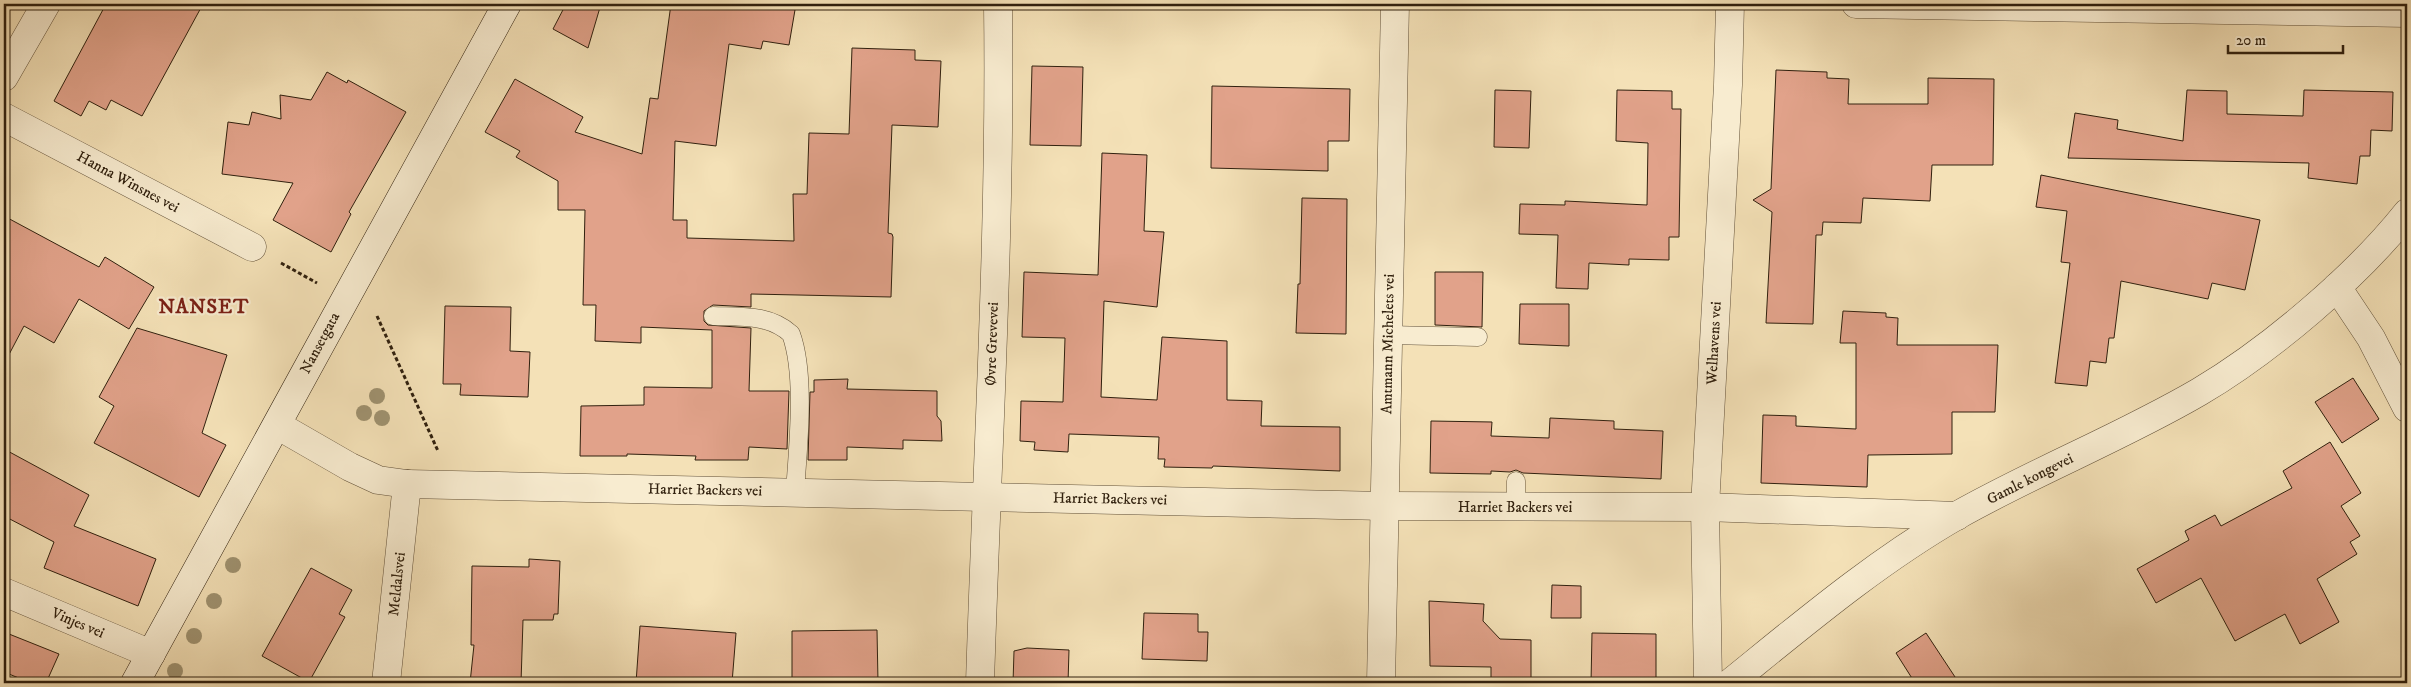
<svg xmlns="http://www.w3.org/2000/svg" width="2411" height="687" font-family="'IM FELL DW Pica',serif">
	<rect width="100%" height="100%" fill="#f4e1b7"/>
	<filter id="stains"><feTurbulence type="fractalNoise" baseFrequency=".004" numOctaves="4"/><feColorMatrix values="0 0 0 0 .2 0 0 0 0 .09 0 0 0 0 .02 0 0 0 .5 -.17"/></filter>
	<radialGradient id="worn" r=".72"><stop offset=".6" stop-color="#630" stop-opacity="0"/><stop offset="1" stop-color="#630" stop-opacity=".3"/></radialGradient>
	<!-- building -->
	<g fill="#e1a28a" stroke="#30200e">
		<polygon points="106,4 203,4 142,116 111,100 106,110 89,101 81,116 54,101"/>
		<polygon points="566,4 601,4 588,48 553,29"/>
		<polygon points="671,4 796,4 789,45 763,41 761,49 729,44 716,146 675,141 673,220 687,220 687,238 794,241 793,194 807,194 809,133 849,134 852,48 915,50 915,60 941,61 938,127 892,125 888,233 892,234 893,237 891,297 751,294 751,307 713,305 704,311 704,321 708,325 751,328 749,391 789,391 787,449 749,447 748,460 695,460 696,456 627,454 627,456 580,456 581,406 644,405 644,387 712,388 712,330 641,327 641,343 595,341 596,305 583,305 585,210 558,210 558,181 516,157 520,151 485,132 515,79 583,117 575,132 642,154 650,98 658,99"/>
		<polygon points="1032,66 1083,67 1081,146 1030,145"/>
		<polygon points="1776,70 1827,72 1827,78 1849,79 1848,104 1928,104 1928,78 1994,79 1993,165 1932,165 1930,201 1863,198 1861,223 1823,222 1822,235 1816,235 1813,324 1766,323 1772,212 1753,200 1771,189"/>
		<polygon points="327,72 347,83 348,80 406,112 349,212 351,214 331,252 273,220 293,183 222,174 228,122 249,125 252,112 281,119 280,95 311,100"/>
		<polygon points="1212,86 1350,89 1349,141 1328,141 1328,171 1211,168"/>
		<polygon points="1495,90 1531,91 1529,148 1494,147"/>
		<polygon points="1617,90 1672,91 1672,109 1681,109 1679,237 1669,237 1669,260 1629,259 1629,265 1589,263 1588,289 1556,288 1558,235 1519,234 1520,204 1565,205 1565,201 1647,205 1648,143 1616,141"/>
		<polygon points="2187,90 2227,91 2227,114 2303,116 2304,90 2393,92 2392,131 2371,130 2370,156 2360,156 2357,184 2308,178 2309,163 2068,158 2075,113 2118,120 2117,129 2183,141"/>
		<polygon points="1102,153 1147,155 1144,231 1164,232 1157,307 1104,301 1101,397 1157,400 1162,337 1227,341 1227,400 1262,401 1261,426 1340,427 1340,471 1213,466 1212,468 1164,467 1165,459 1158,459 1159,437 1069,434 1068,452 1034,450 1035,442 1020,441 1021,401 1063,402 1065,338 1022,337 1024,272 1098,275"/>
		<polygon points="2041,175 2260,220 2245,290 2212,283 2208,299 2121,281 2114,338 2109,338 2106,363 2090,361 2087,386 2055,383 2070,263 2061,262 2067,211 2036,207"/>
		<polygon points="1302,198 1347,199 1346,334 1296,333 1298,284 1300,284"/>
		<polygon points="4,216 99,267 105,257 154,287 129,329 79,299 54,343 24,326 4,364"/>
		<polygon points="1435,272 1483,272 1482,327 1435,325"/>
		<polygon points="1520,304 1569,304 1569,346 1519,344"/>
		<polygon points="445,306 511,307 510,351 530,352 528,397 460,395 461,384 443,384"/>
		<polygon points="1843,311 1886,313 1886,317 1898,318 1897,345 1998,345 1995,412 1952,412 1952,454 1868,455 1867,487 1761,483 1763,415 1796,416 1796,426 1856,429 1856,343 1840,343"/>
		<polygon points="137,328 227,355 202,433 226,445 199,497 94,443 114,406 99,397"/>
		<polygon points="2353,378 2379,419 2342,443 2315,402"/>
		<polygon points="848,379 847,389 937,391 937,416 941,421 942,441 903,440 903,449 847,447 847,460 808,460 810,392 814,392 814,380"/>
		<polygon points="1550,418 1614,421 1614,429 1663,431 1661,479 1523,473 1516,470 1510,472 1491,471 1491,474 1430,473 1431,421 1492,422 1491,436 1549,438"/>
		<polygon points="2330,442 2361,493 2341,506 2360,536 2350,542 2357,554 2317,579 2339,622 2300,644 2285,614 2235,641 2201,578 2156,603 2137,569 2189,540 2185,531 2215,515 2221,526 2292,488 2283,471"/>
		<polygon points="4,449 89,495 74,526 156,559 138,606 44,568 54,542 4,516"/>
		<polygon points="529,559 560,561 558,614 554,614 553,620 523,620 521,683 470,683 474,645 471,645 472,566 529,567"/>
		<polygon points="311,568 352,590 339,614 345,617 309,682 262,656"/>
		<polygon points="1552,585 1581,586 1581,618 1551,618"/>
		<polygon points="1429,601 1484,604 1483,621 1500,639 1531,640 1531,683 1491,683 1491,667 1430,666"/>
		<polygon points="1144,613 1198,614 1198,632 1208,632 1207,661 1142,659"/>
		<polygon points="640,626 736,633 732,683 636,683"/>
		<polygon points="877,630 878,682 823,683 792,681 792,631"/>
		<polygon points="4,632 59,654 46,683 31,683 4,672"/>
		<polygon points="1592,633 1656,634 1656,683 1591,683"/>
		<polygon points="1926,633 1959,683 1915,683 1896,653"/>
		<polygon points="1027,648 1069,650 1068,683 1013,683 1014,651"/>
	</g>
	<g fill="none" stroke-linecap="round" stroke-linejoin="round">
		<defs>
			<g id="service">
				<path d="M713,316c28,1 56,-2 78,18 15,41 7,113 4,158"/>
				<polyline points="1388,335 1478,337"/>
				<polyline points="1516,507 1516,481"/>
			</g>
			<g id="minor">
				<polyline points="1856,4 2407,13"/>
				<polyline points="4,77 46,4"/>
				<polyline points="4,117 252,247"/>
				<polyline points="2337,287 2371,338 2407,408"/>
				<polyline points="277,425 350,467 378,480 407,484 1385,506 1705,507 1957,516"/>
				<polyline points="4,592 151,654"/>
				<polyline points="386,683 407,484"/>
				<path d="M980,683c7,-226 21,-453 18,-679"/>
				<polyline points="1381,683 1395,4"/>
				<polyline points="1708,683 1705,507 1728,85 1730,4"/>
			</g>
			<path id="tertiary" d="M1730,683c73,-59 146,-121 228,-168 78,-44 164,-78 241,-123 71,-42 157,-115 208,-179"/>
			<polyline id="secondary" points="135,683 507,4"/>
		</defs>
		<!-- service casing -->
		<use href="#service" stroke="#615038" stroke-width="19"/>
		<!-- minor casing -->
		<use href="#minor" stroke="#615038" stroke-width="29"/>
		<!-- tertiary casing -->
		<use href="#tertiary" stroke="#615038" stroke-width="29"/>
		<!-- secondary casing -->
		<use href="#secondary" stroke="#30200e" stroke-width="29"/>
		<!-- path -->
		<g stroke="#30200e" stroke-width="3" stroke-dasharray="4 2.5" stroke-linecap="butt">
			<polyline points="281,263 317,283"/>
			<polyline points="377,316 438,451"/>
		</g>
		<!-- service -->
		<use href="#service" stroke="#f8ecd0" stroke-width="18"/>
		<!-- minor -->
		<use href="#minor" stroke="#f8ecd0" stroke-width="28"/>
		<!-- tertiary -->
		<use href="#tertiary" stroke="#f8ecd0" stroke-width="28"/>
		<!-- secondary -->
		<use href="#secondary" stroke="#f8ecd0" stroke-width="28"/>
	</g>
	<!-- trees -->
	<g fill="#9f9270">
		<circle cx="377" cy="396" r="8"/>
		<circle cx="364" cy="413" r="8"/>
		<circle cx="382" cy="418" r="8"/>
		<circle cx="233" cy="565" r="8"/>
		<circle cx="214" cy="601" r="8"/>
		<circle cx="194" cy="636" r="8"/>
		<circle cx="175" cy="671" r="8"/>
	</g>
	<g text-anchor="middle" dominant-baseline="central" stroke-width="4.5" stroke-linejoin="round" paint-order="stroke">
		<!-- street labels -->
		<g font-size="15" fill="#30200e" stroke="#f8ecd0">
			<text transform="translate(128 182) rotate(28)">Hanna Winsnes vei</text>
			<text transform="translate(320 343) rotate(-62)">Nansetgata</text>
			<text transform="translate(1714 343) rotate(-87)">Welhavens vei</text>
			<text transform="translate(992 344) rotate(-88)">Øvre Grevevei</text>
			<text transform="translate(1388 344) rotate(-89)">Amtmann Michelets vei</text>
			<text transform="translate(2030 479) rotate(-27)">Gamle kongevei</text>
			<text transform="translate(705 490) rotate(1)">Harriet Backers vei</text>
			<text transform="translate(1110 499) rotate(1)">Harriet Backers vei</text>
			<text x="1515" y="507">Harriet Backers vei</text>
			<text transform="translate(397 584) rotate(-84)">Meldalsvei</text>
			<text transform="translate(78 623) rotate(23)">Vinjes vei</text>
		</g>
		<!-- district labels -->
		<g font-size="20" font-weight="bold" letter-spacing="1" fill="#7a1f14" stroke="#f8ecd0">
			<text x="204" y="307">NANSET</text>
		</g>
	</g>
	<!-- margin -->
	<rect width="2411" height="687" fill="none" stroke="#f4e1b7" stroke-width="20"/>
	<rect x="5" y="5" width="2401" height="677" fill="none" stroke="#30200e" stroke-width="2.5"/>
	<rect x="10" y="10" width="2391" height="667" fill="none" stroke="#30200e"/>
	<!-- scale -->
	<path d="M2228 45v8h115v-8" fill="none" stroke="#30200e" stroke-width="2.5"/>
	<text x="2236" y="45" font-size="15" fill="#30200e" stroke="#f8ecd0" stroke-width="4" paint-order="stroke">20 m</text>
	<rect width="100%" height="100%" filter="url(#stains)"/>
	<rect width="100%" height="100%" fill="url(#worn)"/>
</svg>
